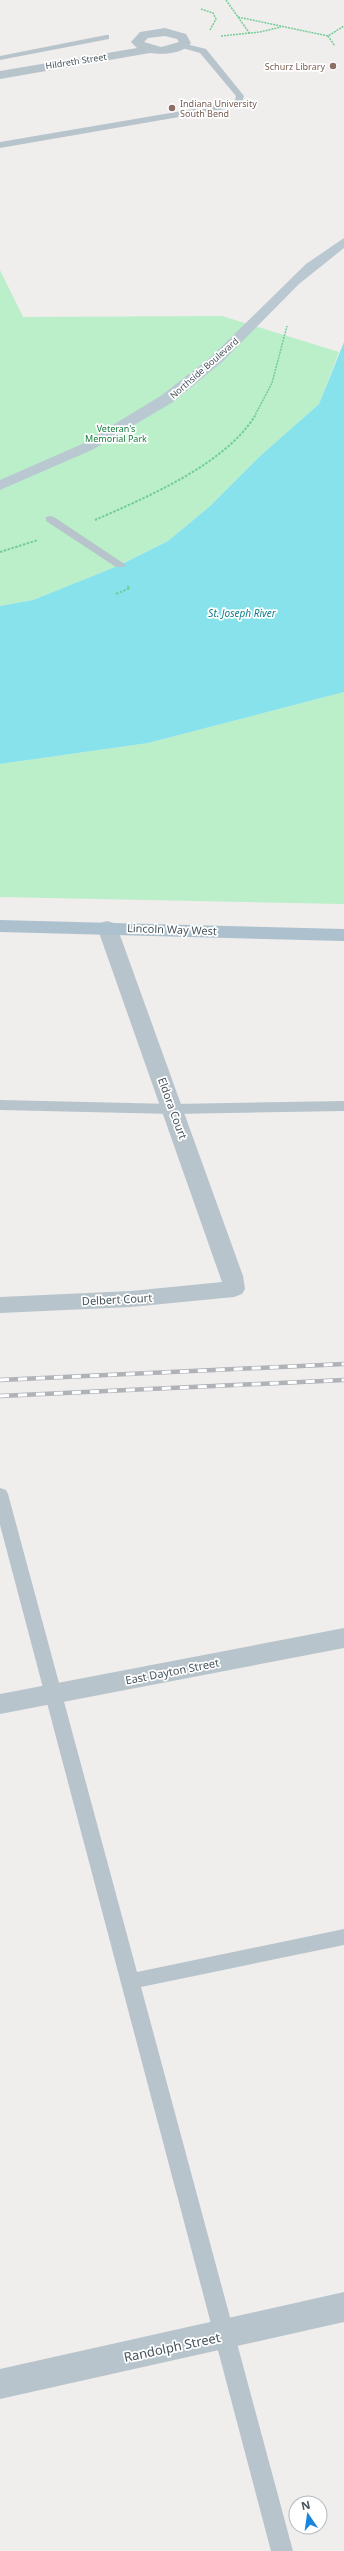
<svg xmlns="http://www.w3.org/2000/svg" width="344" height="2551" font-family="'Noto Sans',sans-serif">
	<rect width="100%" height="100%" fill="#f0eded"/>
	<!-- green -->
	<g fill="#baefc9">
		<polygon points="0,270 23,317 222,316 339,352 319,404 259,457 209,507 168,541 120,565 33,600 0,606"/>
		<polygon points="344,692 344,904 0,897 0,764 148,743"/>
	</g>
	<!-- water -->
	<polygon fill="#87e2ec" points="344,342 344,692 148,743 0,764 0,606 33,600 120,565 168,541 209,507 259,457 319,404"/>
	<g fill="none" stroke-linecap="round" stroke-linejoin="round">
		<!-- path-far1 -->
		<g stroke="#72cd96" stroke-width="1.5" stroke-dasharray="2 1" stroke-linecap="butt">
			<polyline points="226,0 250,34"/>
			<polyline points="201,9 213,13 216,19 210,30"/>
			<polyline points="238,17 328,36 344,26"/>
			<polyline points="221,36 260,32 281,27"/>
			<polyline points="328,36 335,46"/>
			<polyline points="254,417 272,383 287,326"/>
		</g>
		<!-- path -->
		<g stroke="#72cd96" stroke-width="2" stroke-dasharray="2.5 1.5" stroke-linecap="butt">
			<path d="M95,520c52,-23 129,-55 160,-104"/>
			<polyline points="0,552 38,540"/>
			<polyline points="116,594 130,588 127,586"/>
		</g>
		<!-- lane -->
		<g fill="#b8c4cb" fill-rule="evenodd">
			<polygon points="106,35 109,35 109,39 0,60 0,56"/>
			<polygon points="182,43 206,49 244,96 242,103 231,108 0,148 0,142 229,103 235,100 236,96 200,53 179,47 178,45"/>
			<polygon points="50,516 54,517 126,565 124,567 116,567 46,521 46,517"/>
			<polygon points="0,1100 173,1104 344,1101 344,1111 173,1114 0,1110"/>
			<polygon points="0,1488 6,1490 8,1494 137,1972 344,1929 344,1945 141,1987 293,2551 271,2551 0,1525"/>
		</g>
		<!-- street -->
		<g fill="#b8c4cb" fill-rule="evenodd">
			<path d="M165,28l21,6 5,9c-8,11 -28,12 -41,10l-150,26v-8l137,-23 -6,-6 9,-10zM165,36l12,3 2,3 -18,5 -17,-5 4,-4z"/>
			<polygon points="107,921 114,923 117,927 243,1276 245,1289 242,1294 234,1297 131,1307 0,1313 0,1297 131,1291 222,1282 97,927 100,923"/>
			<polygon points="344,1628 344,1648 0,1714 0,1694"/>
			<polygon points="344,2292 344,2322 0,2399 0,2369"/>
		</g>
		<!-- secondary -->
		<polygon fill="#bac8d2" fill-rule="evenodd" points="344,238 344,248 299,284 222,362 173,402 92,450 0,490 0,480 82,444 162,395 212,356 306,264"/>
		<!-- primary -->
		<polygon fill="#acc0cd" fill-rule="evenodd" points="0,920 344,929 344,941 0,932"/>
		<defs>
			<g id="rail">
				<polyline points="0,1380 344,1364"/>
				<polyline points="0,1396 344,1380"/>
			</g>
		</defs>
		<!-- rail casing -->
		<use href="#rail" stroke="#afb3b8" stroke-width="4.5"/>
		<!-- rail -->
		<use href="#rail" stroke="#fff" stroke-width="3" stroke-dasharray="9" stroke-linecap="butt"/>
	</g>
	<!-- markers -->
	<g fill="#8d6e63" stroke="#fff" stroke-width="1.5">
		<circle cx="333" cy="66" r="4"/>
		<circle cx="172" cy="108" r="4"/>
	</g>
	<g text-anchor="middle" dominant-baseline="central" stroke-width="3.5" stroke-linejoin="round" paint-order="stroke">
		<!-- far-street labels -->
		<g font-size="9" fill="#45535b" stroke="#fff">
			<text transform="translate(76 61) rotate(-9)">Hildreth Street</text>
			<text transform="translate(204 368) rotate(-41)">Northside Boulevard</text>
		</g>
		<!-- far-education labels -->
		<g font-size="9" fill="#785e54" stroke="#fff" text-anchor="end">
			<text x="325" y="66">Schurz Library</text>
			<text x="180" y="103" text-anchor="start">Indiana University<tspan x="180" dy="10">South Bend</tspan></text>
		</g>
		<!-- far-park labels -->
		<g font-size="9" fill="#167c3d" stroke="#fff">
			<text x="116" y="428">Veteran's<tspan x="116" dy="10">Memorial Park</tspan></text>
		</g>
		<!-- far-water labels -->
		<g font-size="10" font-style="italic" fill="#0c7d8a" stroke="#fff">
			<text x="242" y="613">St. Joseph River</text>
		</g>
		<!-- street labels -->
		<g font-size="11" fill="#45535b" stroke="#fff">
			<text transform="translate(172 929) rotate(2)">Lincoln Way West</text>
			<text transform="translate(173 1108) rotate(70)">Eldora Court</text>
			<text transform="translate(117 1299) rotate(-3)">Delbert Court</text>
			<text transform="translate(172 1671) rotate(-11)">East Dayton Street</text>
		</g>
		<!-- near-street labels -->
		<g font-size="13" fill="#45535b" stroke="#fff">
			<text transform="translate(172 2347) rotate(-12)">Randolph Street</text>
		</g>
	</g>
	<!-- north arrow -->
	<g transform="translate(308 2515) rotate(347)"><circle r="19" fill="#ffffff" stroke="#b5babd"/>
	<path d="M0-3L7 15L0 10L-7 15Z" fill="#1885df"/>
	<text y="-6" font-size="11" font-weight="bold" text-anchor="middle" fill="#45535b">N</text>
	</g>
</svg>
